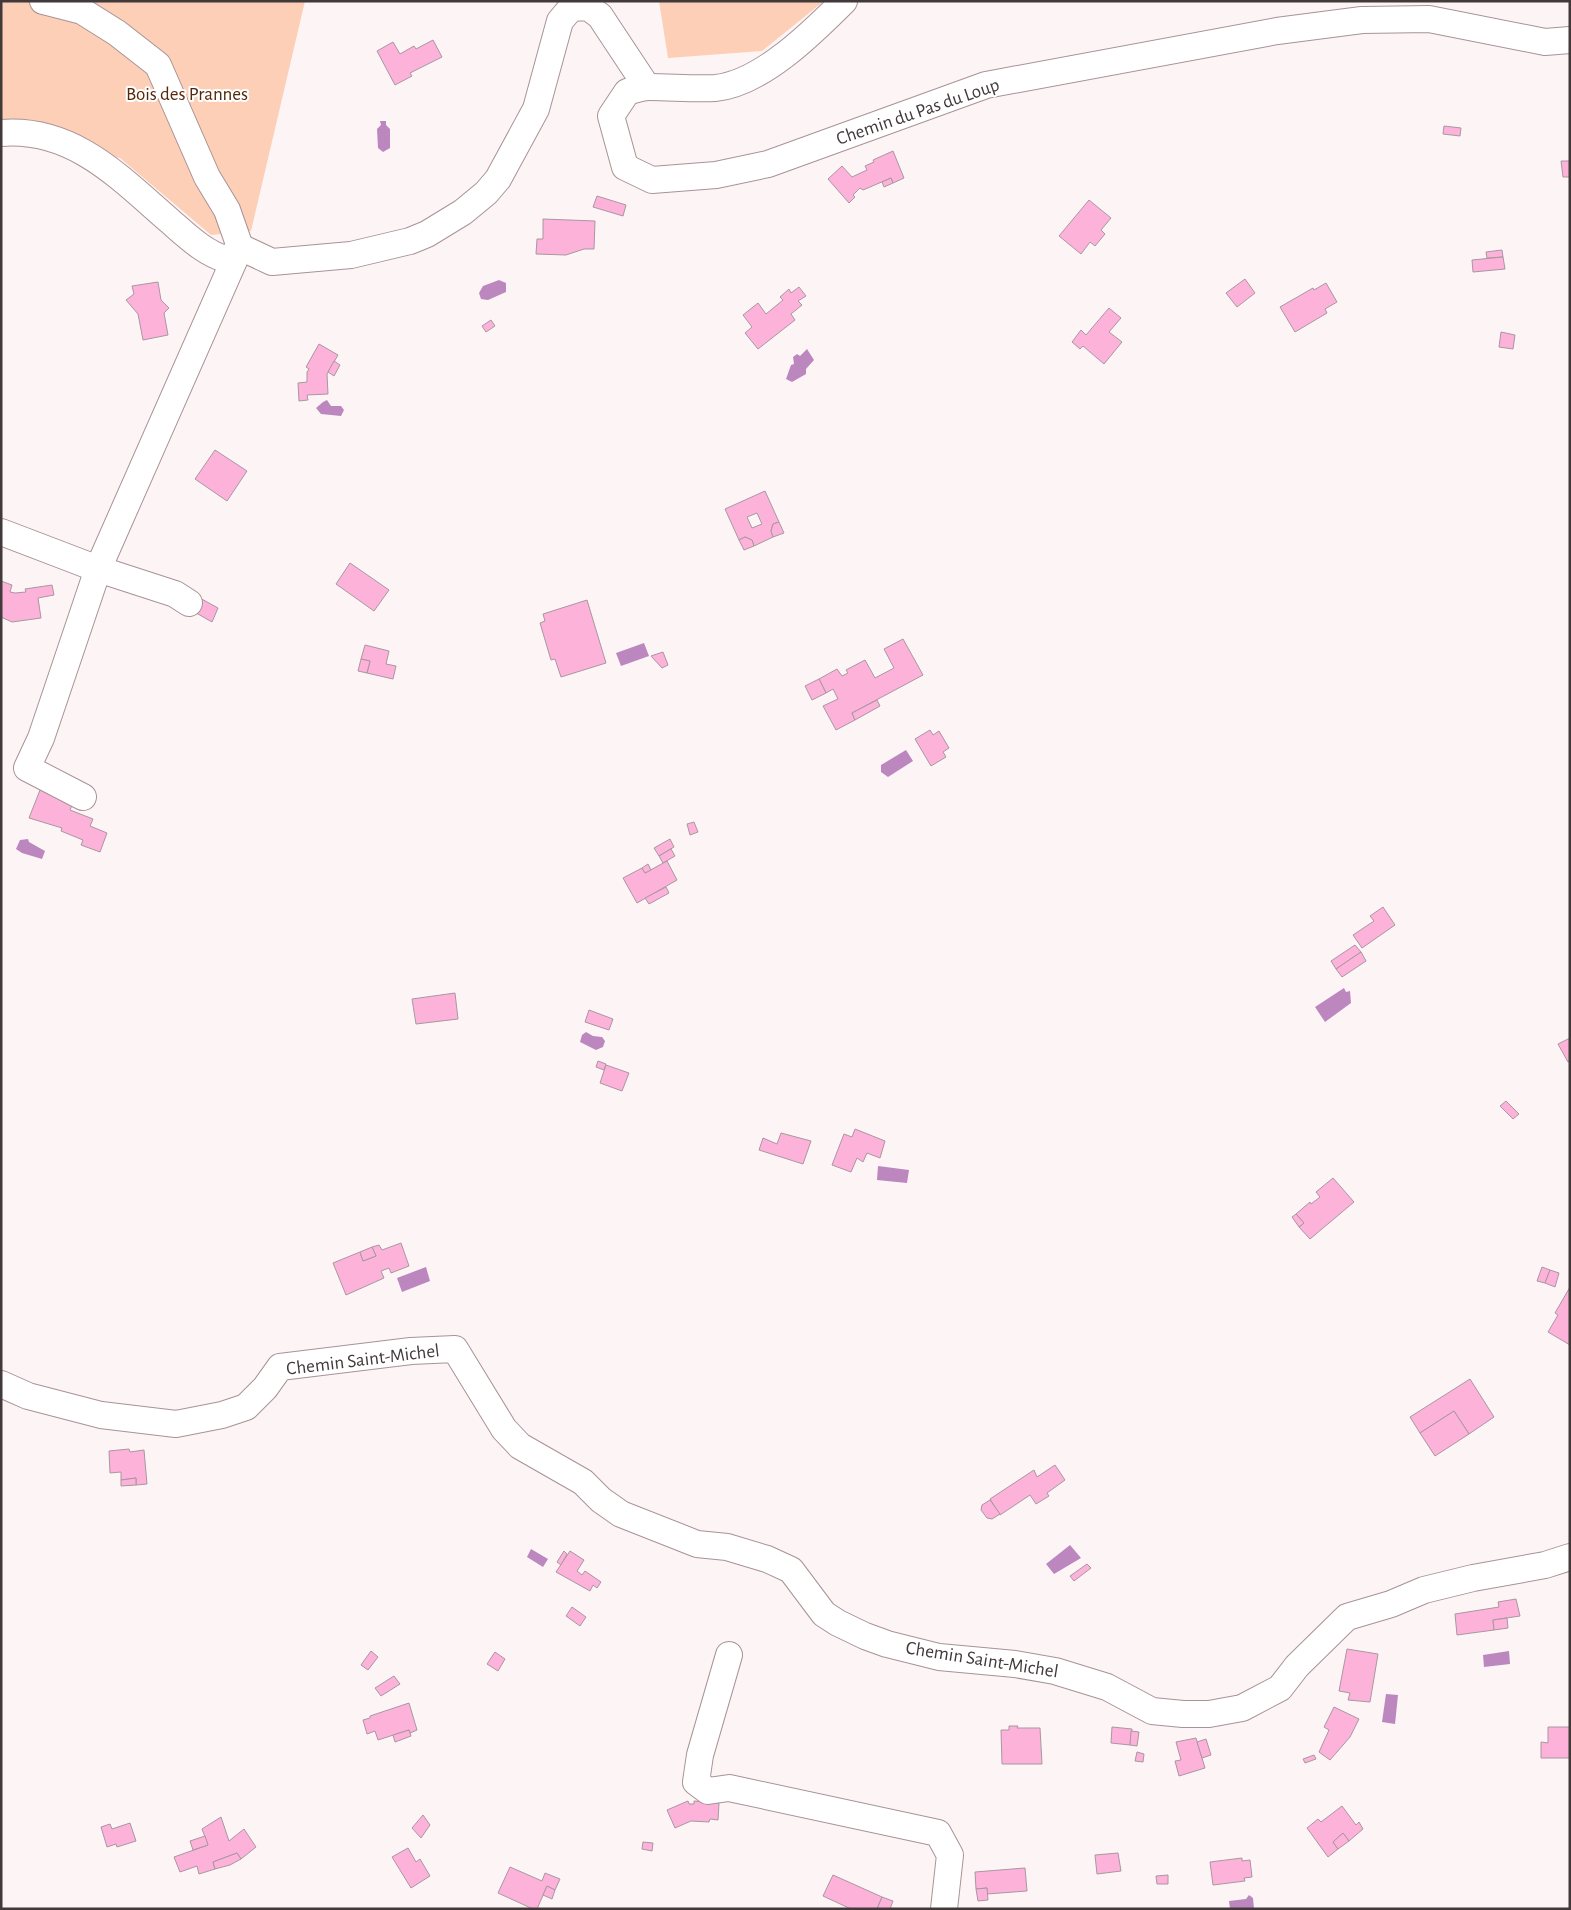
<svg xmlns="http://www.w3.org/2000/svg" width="1571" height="1910" font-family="'Alegreya Sans',sans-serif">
	<rect width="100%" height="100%" fill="#fdf4f5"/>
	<!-- green -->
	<g fill="#fdcfb7">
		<polygon points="1,1 305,1 251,231 211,235 120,158 1,134"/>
		<polygon points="659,1 824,1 762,51 668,58"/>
	</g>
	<!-- water -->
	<g fill="#bc87be">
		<polygon points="380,121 386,121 386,125 390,129 390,148 383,152 378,148 377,129 381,125"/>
		<polygon points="499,280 506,283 506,292 488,300 481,299 479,293 483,286"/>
		<polygon points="807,349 814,360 806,369 806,374 792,382 786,379 791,365 794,364 793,357 797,354 800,356"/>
		<polygon points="327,400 331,406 341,406 344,410 341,416 321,414 316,408 323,402"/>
		<polygon points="644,643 649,656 621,666 616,653"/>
		<polygon points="906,750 913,761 888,777 881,772 881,765"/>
		<polygon points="28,839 29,842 45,851 42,859 22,853 16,849 20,840"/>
		<polygon points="1344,988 1346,992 1350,991 1351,1003 1325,1022 1315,1007"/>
		<polygon points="586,1032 593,1036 602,1037 605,1041 603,1047 596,1050 580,1042 582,1035"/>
		<polygon points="878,1166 909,1170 907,1183 877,1180"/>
		<polygon points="426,1267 430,1281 402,1292 397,1278"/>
		<polygon points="1070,1545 1081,1558 1054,1574 1046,1564"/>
		<polygon points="531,1549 548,1559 543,1567 527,1557"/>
		<polygon points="1509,1651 1510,1664 1484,1667 1483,1655"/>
		<polygon points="1386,1694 1398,1695 1395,1724 1382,1722"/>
		<polygon points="1249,1895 1253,1898 1254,1909 1230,1909 1229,1901 1246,1899"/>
	</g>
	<!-- building -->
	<g fill="#fdb2da" stroke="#a997a0" fill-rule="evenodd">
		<polygon points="433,40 442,57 410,73 412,76 395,85 377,51 393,42 400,54 414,46 416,49"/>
		<polygon points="1444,126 1461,128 1460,136 1443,134"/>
		<polygon points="893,151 904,178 893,183 891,178 863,190 860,188 853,195 855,197 849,203 828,179 842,166 852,177 867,170 865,166 874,162 873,160"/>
		<polygon points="1561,161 1570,161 1570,177 1563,177"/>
		<polygon points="891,178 893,183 884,187 882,182"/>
		<polygon points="597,196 626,205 623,216 593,207"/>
		<polygon points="1089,200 1111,218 1101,230 1105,234 1095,246 1090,242 1081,254 1059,236"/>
		<polygon points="543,219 595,221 594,249 584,249 566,255 536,254 537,239 543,239"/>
		<polygon points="1502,250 1503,257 1487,258 1486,252"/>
		<polygon points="1503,257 1505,269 1473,272 1472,260"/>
		<polygon points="1245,279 1255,293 1237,307 1226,293"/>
		<polygon points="158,282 161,300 169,308 164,313 168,335 143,340 138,314 126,300 134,294 132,286"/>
		<polygon points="1326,283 1337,302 1325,309 1327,313 1295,332 1280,307 1313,288 1314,290"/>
		<polygon points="799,287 806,296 798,301 802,305 791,314 795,320 758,349 745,333 752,327 743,315 758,303 766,314 783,300 780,297 789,289 791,293"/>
		<polygon points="1109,308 1121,318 1109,332 1122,342 1104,364 1083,346 1080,349 1072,342 1081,330 1086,335"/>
		<polygon points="491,320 495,326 486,332 482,326"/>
		<polygon points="1501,332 1515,335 1513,349 1499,347"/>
		<polygon points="319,344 338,355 327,374 328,394 307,395 308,400 299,401 298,383 307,382 307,372 309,369 306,367"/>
		<polygon points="334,361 340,365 334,376 328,372"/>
		<polygon points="215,450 247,471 227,501 195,479"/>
		<path d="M765,491l14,31 -6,2 -2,7 2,6 -19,9 -2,-6 -7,-3 -6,3 -14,-31zM757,513l5,11 -10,4 -5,-11z"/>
		<polygon points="779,522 784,533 773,537 771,531 773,524"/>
		<polygon points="745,537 752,540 754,546 744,550 739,540"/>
		<polygon points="350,563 389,590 374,611 336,584"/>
		<polygon points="1,581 12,585 10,592 15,593 26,592 25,589 52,585 54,595 38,598 41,618 12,622 1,617"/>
		<polygon points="198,597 218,608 212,622 191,610"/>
		<polygon points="587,600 606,663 561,677 555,659 551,660 540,623 545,621 543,614"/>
		<polygon points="903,639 923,675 852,713 855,720 836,730 823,706 838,699 833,689 826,693 819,679 837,669 842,676 848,673 846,670 865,660 875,678 894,668 884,649"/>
		<polygon points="365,645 389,651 386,664 396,666 393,679 367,673 370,661 361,659"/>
		<polygon points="663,652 668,665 662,668 651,656"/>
		<polygon points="361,659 370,661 367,673 358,671"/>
		<polygon points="819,679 826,693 812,700 805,686"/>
		<polygon points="877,700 880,706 855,720 852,713"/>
		<polygon points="930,730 933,735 939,731 949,748 943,752 946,757 931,766 915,739"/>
		<polygon points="40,790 73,803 70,810 93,819 90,826 107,833 100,852 81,845 83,840 61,831 62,828 29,818"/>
		<polygon points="694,822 698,832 690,835 687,824"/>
		<polygon points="670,839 674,847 659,856 654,848"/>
		<polygon points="671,849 675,856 663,863 659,856"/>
		<polygon points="667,861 677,880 637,903 623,878 642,868 645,873"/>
		<polygon points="648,864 651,870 645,873 642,868"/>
		<polygon points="666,887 669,893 649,904 645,898"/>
		<polygon points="1383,907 1395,925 1362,948 1353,935 1374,921 1370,916"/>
		<polygon points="1355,945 1361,952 1336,969 1331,961"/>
		<polygon points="1361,952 1366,961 1342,977 1336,969"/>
		<polygon points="455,993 458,1019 416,1024 412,999"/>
		<polygon points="589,1010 613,1019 609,1030 585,1022"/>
		<polygon points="1570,1038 1570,1061 1568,1062 1558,1044"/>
		<polygon points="598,1061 606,1064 604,1070 596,1067"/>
		<polygon points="606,1065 629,1073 622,1091 600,1083"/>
		<polygon points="1506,1101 1519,1114 1513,1119 1500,1106"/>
		<polygon points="855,1129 885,1141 880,1158 867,1153 863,1162 857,1158 851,1172 832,1165 844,1134 852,1137"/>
		<polygon points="781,1133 811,1141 803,1164 759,1150 763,1138 777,1144"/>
		<polygon points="1333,1178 1354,1202 1310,1239 1299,1227 1304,1223 1296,1214 1310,1202 1311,1204 1320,1197 1316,1192"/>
		<polygon points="1296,1214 1304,1223 1299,1227 1292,1217"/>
		<polygon points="401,1243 409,1266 391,1273 389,1268 381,1271 384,1278 346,1295 333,1263 360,1252 363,1261 376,1256 372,1247 379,1245 382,1250"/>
		<polygon points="372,1247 376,1256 363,1261 360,1252"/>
		<polygon points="1542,1267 1550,1270 1545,1283 1537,1281"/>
		<polygon points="1550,1270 1559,1273 1555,1287 1545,1283"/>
		<polygon points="1570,1287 1570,1345 1548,1332 1558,1315 1555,1313"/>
		<polygon points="1470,1379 1494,1417 1469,1434 1454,1411 1420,1433 1410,1417"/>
		<polygon points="1454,1411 1469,1434 1435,1456 1420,1433"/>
		<polygon points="129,1449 130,1452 144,1450 147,1484 136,1485 136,1478 121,1480 121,1472 110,1473 109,1451"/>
		<polygon points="1055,1465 1065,1480 1047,1493 1049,1496 1036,1504 1030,1495 1000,1515 990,1499 1034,1470 1037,1477"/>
		<polygon points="136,1478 136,1485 121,1486 121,1480"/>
		<polygon points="990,1500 1000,1514 992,1519 987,1518 981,1510 982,1505"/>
		<polygon points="564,1551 567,1554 561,1565 557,1562"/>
		<polygon points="570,1551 584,1560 577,1571 582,1575 585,1571 601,1582 597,1588 593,1585 590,1591 556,1572"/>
		<polygon points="1087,1564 1091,1568 1074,1581 1070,1576"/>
		<polygon points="1516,1599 1520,1616 1493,1620 1494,1630 1457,1635 1455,1614 1499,1607 1498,1602"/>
		<polygon points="572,1607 586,1617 580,1626 566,1616"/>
		<polygon points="1507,1618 1508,1628 1494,1630 1493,1620"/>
		<polygon points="1347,1649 1378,1654 1370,1702 1348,1700 1350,1693 1339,1691"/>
		<polygon points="371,1651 378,1657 368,1670 361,1665"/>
		<polygon points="495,1652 505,1659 498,1671 487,1664"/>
		<polygon points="394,1676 400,1684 381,1696 375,1688"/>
		<polygon points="409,1703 417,1730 410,1733 409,1730 378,1740 375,1731 367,1734 363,1720 370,1718 370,1716"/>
		<polygon points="1334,1707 1359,1719 1350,1737 1330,1760 1319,1752 1329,1730 1324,1727"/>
		<polygon points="1009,1726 1018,1726 1017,1728 1040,1728 1042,1764 1002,1764 1001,1730 1009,1730"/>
		<polygon points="1112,1727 1132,1729 1130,1745 1111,1743"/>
		<polygon points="1548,1727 1570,1727 1570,1758 1541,1758 1541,1742 1548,1743"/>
		<polygon points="409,1730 411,1736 395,1742 393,1735"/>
		<polygon points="1131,1731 1139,1732 1137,1746 1130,1745"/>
		<polygon points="1196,1738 1205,1768 1179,1776 1175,1761 1181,1760 1176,1742"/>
		<polygon points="1206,1739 1211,1755 1202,1758 1197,1742"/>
		<polygon points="1137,1752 1144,1754 1143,1762 1135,1761"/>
		<polygon points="1314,1755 1316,1759 1305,1763 1303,1759"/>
		<polygon points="688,1801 689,1804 694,1804 694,1801 719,1803 718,1820 710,1819 709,1822 691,1821 675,1828 667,1810"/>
		<polygon points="1342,1806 1356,1825 1359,1822 1363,1829 1349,1841 1343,1833 1333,1842 1338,1849 1328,1857 1307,1828 1318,1819 1321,1822"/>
		<polygon points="423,1815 430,1825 421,1838 412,1828"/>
		<polygon points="221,1817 229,1841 244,1829 256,1847 241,1859 237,1853 213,1862 215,1869 199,1874 197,1866 180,1872 174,1857 208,1845 202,1829"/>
		<polygon points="130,1823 136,1841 117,1847 116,1844 107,1847 101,1827 110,1824 112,1829"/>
		<polygon points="1343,1833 1349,1841 1338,1849 1333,1842"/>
		<polygon points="205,1836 208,1845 193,1850 190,1841"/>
		<polygon points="643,1842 653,1843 652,1851 642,1849"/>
		<polygon points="408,1848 416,1862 420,1859 430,1876 411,1888 392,1857"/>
		<polygon points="237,1853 241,1859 230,1865 215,1869 213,1862"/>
		<polygon points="1118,1853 1121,1871 1097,1874 1095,1855"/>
		<polygon points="1242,1858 1242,1861 1250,1860 1252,1877 1244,1878 1245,1881 1213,1885 1210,1862"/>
		<polygon points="510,1867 542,1881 545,1873 560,1879 555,1890 547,1886 537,1909 533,1909 498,1893"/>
		<polygon points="1025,1868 1027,1891 987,1894 987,1888 976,1889 975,1872"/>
		<polygon points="833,1875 882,1897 877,1909 851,1909 823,1896"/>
		<polygon points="1168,1875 1168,1884 1157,1884 1156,1876"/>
		<polygon points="547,1886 555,1890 552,1899 543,1895"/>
		<polygon points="987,1888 988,1900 978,1901 976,1889"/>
		<polygon points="882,1897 893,1901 890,1909 877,1909"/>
	</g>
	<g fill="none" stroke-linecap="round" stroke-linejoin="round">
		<defs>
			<g id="minor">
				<path d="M844,1c-31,31 -83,83 -129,87 -22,1 -44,-1 -66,-1 -7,0 -15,3 -22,5l-16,24 14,51 27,13 64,-5 52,-11 218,-79 291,-54 85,-11 67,-1 116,23 25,-2"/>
				<path d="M1,133c73,-6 120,46 170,89 17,15 35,32 57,38l12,-13 32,15 79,-7 59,-14 17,-7 36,-22 23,-19 12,-14 38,-70 24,-88 11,-13 17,-1 12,9 47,71"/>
				<polyline points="1,532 98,569 240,247 227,210 207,177 158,65 117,33 82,11 43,1"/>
				<polyline points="83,797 27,768 41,738 98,569 175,594 189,603"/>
				<polyline points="1,1384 28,1396 101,1415 176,1424 222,1415 246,1407 265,1388 280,1367 411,1351 455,1349 504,1429 520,1446 583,1482 601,1500 621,1514 697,1544 727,1547 767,1559 791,1570 824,1614 838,1623 865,1636 887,1644 939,1657 1015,1664 1055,1671 1107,1687 1152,1711 1183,1714 1209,1714 1242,1708 1280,1688 1297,1666 1347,1617 1391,1604 1424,1590 1473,1578 1545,1565 1570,1557"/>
				<polyline points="729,1655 700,1755 696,1782 708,1791 729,1788 938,1833 950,1855 944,1909"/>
			</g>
		</defs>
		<!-- minor casing -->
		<use href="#minor" stroke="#a89396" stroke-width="28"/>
		<!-- minor -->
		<use href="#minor" stroke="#fff" stroke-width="26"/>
	</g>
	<g text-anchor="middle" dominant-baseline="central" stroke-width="4" stroke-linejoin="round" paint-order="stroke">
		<!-- park labels -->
		<g font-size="19" fill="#55280b" stroke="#fff">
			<text x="187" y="94">Bois des Prannes</text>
		</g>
		<!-- street labels -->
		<g font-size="19" fill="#41393a" stroke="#fff">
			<text transform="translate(918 112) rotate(-19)">Chemin du Pas du Loup</text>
			<text transform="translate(363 1360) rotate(-7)">Chemin Saint-Michel</text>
			<text transform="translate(982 1660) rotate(9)">Chemin Saint-Michel</text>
		</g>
	</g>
	<!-- border -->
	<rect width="1571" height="1910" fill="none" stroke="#41393a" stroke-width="5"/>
</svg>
